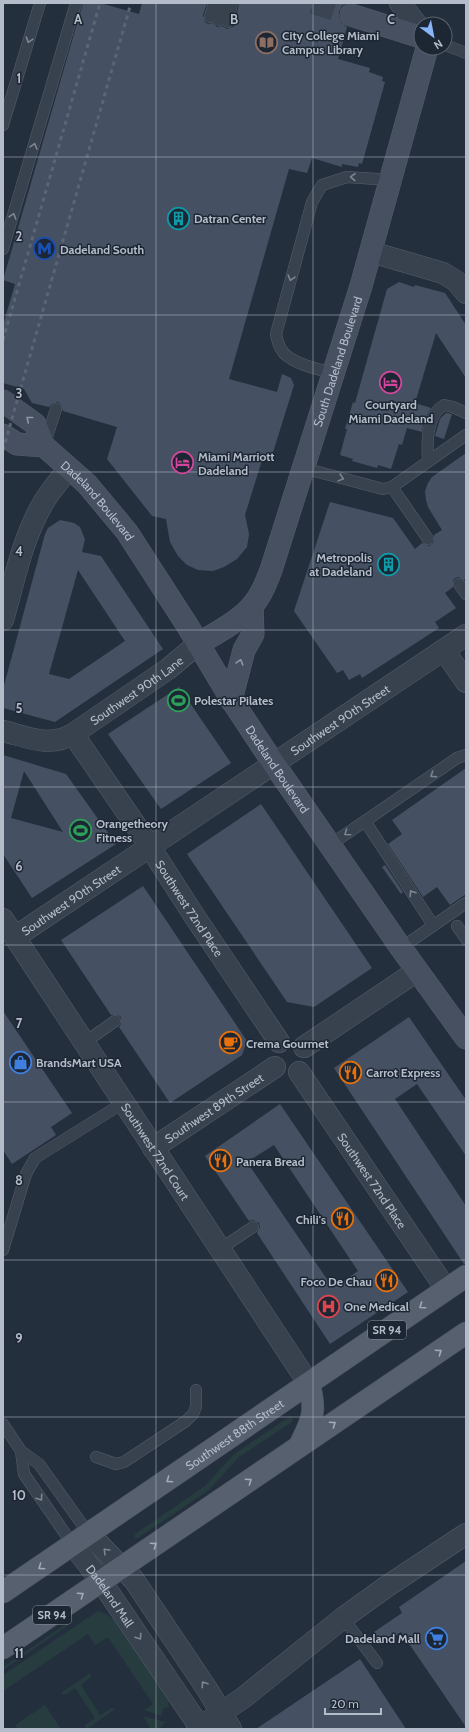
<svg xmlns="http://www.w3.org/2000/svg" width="469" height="1732" font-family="Cabin,sans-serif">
	<rect width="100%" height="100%" fill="#242f3e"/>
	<!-- green -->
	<g fill="#263c3f">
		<polygon points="289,1417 291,1417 293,1420 292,1422 239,1457 209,1490 138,1538 135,1538 135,1534 205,1486 234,1454"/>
		<polygon points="98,1611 106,1614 114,1620 165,1695 168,1700 169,1707 164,1708 161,1716 144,1710 153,1704 108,1637 95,1645 88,1634 3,1691 3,1675"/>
		<polygon points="72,1620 73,1622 3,1670 3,1667"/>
		<polygon points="89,1674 90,1674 91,1677 81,1685 100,1715 112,1708 115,1709 87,1729 85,1727 85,1725 95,1718 75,1688 65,1695 62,1694 62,1692"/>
		<polygon points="45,1705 61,1729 18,1729 15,1725"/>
		<polygon points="143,1716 165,1722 159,1729 148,1729 150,1727"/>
	</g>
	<!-- building -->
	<g fill="#455162" fill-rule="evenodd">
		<polygon points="83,3 100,3 139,14 142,3 207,3 203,15 205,22 208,24 213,23 217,27 222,26 227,29 233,27 235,24 239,3 348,3 342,6 339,12 339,17 342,23 347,27 338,59 370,68 369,72 383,77 382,81 385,82 362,164 359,163 358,167 342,164 342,167 312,158 307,173 289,169 229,379 277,392 282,374 291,378 294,385 271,459 263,457 245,515 249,534 247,547 237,559 224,567 213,571 198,570 187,565 178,556 170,542 166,519 152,516 107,459 117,427 63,411 61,405 58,402 52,404 49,407 32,403 24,389 3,383 3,325 15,284 3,280"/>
		<polygon points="399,282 414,287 415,285 445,293 466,325 466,378 436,333 415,403 431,408 424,420 422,432 407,428 402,445 399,444 391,469 378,465 377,468 352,461 353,459 340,455 347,429 345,429 353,402 355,403 387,289"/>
		<polygon points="446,413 452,414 444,439 435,436 440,419"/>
		<polygon points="466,453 466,579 464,580 459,577 455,578 453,581 453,587 445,593 456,608 435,622 439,628 362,678 360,674 349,680 343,670 337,673 294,611 330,502 393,518 415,549 422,543 429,546 434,542 434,535 442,530 428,507 426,500 425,491 428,483 432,477"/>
		<path d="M60,520l14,3 6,4 5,12 -3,13 19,4 62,93 -108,73 -52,-14v-19l42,-155 3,-6zM78,570l47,71 -56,38 -20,-5z"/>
		<polygon points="179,687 231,763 161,809 108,734"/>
		<path d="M3,755l63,19 50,70 -84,54 -29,-44zM24,771l39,61 -52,-14z"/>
		<polygon points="466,768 466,894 450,905 437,887 423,897 388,844 402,834 392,820"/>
		<polygon points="261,804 372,968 314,1007 287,1002 187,854"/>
		<polygon points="385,865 403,892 401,894 382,867"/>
		<polygon points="143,886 247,1041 242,1055 170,1103 119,1027 121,1024 121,1017 118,1015 111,1015 61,940"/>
		<polygon points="3,1011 72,1113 51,1127 56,1135 12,1164 3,1150"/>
		<polygon points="409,1017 466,1100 466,1156 417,1084 395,1099 466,1206 466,1264 464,1264 334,1068"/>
		<path d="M280,1104l128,188 -78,52 -73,-111 3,-6 -1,-4 -6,-3 -4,1 -44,-65zM274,1145l84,126 -25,17 -86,-126z"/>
		<polygon points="466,1561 466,1727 401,1632 382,1645 374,1632 402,1613 399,1607"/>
		<polygon points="360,1659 406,1729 256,1729"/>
	</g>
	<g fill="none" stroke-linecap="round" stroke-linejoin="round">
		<!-- secondary-tunnel -->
		<polyline stroke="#3a4453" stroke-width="22" stroke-dasharray="22 11" stroke-linecap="butt" points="313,3 351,15"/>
		<defs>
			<g id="lane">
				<polyline points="210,17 214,3"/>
				<polyline points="219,20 224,3"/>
				<polyline points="228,22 232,3"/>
				<polyline points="445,45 466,53"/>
				<polyline points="3,125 40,3"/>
				<polyline points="3,249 76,3"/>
				<path d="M332,373c-14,-4 -44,-10 -51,-24 -3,-5 -4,-10 -5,-15l36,-132 10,-17 25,-8 44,3"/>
				<polyline points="45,443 56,409"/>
				<path d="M428,461c-1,-18 -2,-45 16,-56l9,2 13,6"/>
				<polyline points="303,468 383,489 392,487 466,435"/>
				<polyline points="392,487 428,539"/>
				<polyline points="459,584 466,594"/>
				<polyline points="365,821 433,925"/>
				<polyline points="330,845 457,758 466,755"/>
				<polyline points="457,926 466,939"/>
				<polyline points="401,948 466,903"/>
				<polyline points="84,1043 115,1021"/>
				<polyline points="220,1249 253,1227"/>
				<polyline points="3,1250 26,1174 35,1158 123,1103"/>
				<polyline points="3,1424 21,1451 39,1464 89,1534"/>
				<polyline points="21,1451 24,1474 73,1545"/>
				<polyline points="96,1457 116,1464 124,1462 186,1421 193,1414 196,1407 196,1390"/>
				<polyline points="343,1618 377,1663"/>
			</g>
			<g id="street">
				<polyline points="400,3 421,30"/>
				<polyline points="371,252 443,273 456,281 466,293"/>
				<path d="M3,620c11,-38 19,-80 39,-115 7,-13 18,-25 27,-37"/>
				<polyline points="444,650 466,682"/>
				<path id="s1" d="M3,731c25,6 46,17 70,3l68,99 54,84 84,125"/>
				<path id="s2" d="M73,734l95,-65 30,-25"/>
				<path id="s3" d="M3,919l306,465"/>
				<path id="s4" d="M15,937l451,-302"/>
				<polyline points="304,1047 417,971"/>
				<path id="s5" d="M299,1072l147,217"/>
				<path id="s6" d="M153,1148l122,-81"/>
				<polyline points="89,1534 134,1580 207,1689 231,1729"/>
				<path id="s7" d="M73,1545l28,36 100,148"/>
				<polyline points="197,1729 243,1698 343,1618 386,1587 466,1534"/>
			</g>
			<g id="secondary">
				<polyline points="351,15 421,37"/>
				<path id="s8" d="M3,401l32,23 9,22 43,38 40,48 60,93 46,77 41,62 127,184 65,90"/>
				<polyline points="3,435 17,444 44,446"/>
				<path id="s9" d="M198,644c18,-11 40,-22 54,-38 9,-10 14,-23 19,-36l90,-284 66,-238"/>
				<polyline points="231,700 244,650 253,634 252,606"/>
			</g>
			<g id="primary">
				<path d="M300,1445c12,-25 17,-33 9,-61"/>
				<path id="s10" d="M3,1592l463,-316"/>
				<polyline points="3,1648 466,1333"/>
			</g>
		</defs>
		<!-- lane casing -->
		<use href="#lane" stroke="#565f6c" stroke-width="12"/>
		<!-- street casing -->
		<use href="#street" stroke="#565f6c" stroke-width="22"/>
		<!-- secondary casing -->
		<use href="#secondary" stroke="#565f6c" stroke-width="23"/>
		<!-- primary casing -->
		<use href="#primary" stroke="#414a57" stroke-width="23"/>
		<!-- lane -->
		<use href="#lane" stroke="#38414e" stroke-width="11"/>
		<!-- street -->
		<use href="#street" stroke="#38414e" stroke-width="21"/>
		<!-- secondary -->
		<use href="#secondary" stroke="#465061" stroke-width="22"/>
		<!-- primary -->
		<use href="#primary" stroke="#56606e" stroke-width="22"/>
		<!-- rail -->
		<g stroke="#5a6575" stroke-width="3" stroke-dasharray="4 4" stroke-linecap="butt">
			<polyline points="3,340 100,3"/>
			<polyline points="3,450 131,3"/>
		</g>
	</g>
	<!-- one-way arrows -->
	<defs><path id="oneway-chevron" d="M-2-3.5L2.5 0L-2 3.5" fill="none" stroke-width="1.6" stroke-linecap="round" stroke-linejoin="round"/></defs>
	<g stroke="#7c8592">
		<use href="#oneway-chevron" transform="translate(29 40) rotate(107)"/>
		<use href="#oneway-chevron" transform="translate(34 146) rotate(-74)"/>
		<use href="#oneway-chevron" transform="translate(353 177) rotate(-178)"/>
		<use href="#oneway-chevron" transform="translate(13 216) rotate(-73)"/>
		<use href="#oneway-chevron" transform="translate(291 278) rotate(106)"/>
		<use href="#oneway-chevron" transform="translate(341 478) rotate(15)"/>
		<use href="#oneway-chevron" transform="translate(433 775) rotate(146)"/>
		<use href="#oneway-chevron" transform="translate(347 833) rotate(145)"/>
		<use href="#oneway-chevron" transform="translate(412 893) rotate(-123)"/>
		<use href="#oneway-chevron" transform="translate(40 1498) rotate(56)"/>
		<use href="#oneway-chevron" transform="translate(106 1551) rotate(-135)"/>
		<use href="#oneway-chevron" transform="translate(139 1637) rotate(56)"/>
		<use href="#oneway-chevron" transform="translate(204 1684) rotate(-124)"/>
	</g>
	<g stroke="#8e96a5">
		<use href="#oneway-chevron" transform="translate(29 419) rotate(-141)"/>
		<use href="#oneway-chevron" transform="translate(240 662) rotate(-74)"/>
	</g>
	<g stroke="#a1aab7">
		<use href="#oneway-chevron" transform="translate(422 1306) rotate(145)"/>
		<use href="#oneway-chevron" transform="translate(439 1352) rotate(-34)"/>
		<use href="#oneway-chevron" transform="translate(333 1424) rotate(-34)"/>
		<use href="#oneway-chevron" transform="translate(169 1480) rotate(146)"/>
		<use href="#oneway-chevron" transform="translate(249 1481) rotate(-34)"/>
		<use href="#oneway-chevron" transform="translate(154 1545) rotate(-34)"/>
		<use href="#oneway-chevron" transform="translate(41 1567) rotate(146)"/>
		<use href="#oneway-chevron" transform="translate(81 1595) rotate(-34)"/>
	</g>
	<!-- grid -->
	<path fill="none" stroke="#b4bcc9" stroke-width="1" stroke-opacity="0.55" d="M156,3v1726M313,3v1726M3,157h463M3,315h463M3,472h463M3,630h463M3,787h463M3,945h463M3,1102h463M3,1260h463M3,1417h463M3,1575h463"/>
	<!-- icons -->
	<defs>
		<symbol id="library-ring" viewBox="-11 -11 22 22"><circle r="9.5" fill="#1d2633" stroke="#8d6e63" stroke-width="1.5"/><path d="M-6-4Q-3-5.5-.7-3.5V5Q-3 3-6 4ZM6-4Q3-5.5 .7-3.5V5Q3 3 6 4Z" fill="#8d6e63"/></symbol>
		<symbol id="building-ring" viewBox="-11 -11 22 22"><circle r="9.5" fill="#1d2633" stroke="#0f9aa8" stroke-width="1.5"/><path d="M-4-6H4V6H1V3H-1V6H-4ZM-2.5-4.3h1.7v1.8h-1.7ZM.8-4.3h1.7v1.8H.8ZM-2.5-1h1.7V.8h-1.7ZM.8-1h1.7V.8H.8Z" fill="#0f9aa8"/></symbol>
		<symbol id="metro-ring" viewBox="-11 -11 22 22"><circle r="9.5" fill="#1d2633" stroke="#1a4fb4" stroke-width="1.5"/><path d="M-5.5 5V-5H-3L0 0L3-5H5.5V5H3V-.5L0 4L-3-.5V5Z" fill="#1a4fb4"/></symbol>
		<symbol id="hotel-ring" viewBox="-11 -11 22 22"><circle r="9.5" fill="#1d2633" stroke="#d1479c" stroke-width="1.5"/><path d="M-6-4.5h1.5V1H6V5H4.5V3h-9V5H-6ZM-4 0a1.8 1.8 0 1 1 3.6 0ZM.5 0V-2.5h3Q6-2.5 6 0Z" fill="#d1479c"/></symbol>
		<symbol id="stadium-ring" viewBox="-11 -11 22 22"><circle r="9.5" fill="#1d2633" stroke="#2e9e5b" stroke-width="1.5"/><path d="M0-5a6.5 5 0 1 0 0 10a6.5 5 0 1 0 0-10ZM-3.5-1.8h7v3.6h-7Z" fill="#2e9e5b"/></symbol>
		<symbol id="cafe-ring" viewBox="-11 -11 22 22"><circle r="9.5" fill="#1d2633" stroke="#e8710a" stroke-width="1.5"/><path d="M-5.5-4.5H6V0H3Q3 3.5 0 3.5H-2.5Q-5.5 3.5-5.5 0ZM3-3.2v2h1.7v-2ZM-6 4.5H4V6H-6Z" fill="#e8710a"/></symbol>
		<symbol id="shop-ring" viewBox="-11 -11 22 22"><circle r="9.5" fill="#1d2633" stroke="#3f7fe0" stroke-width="1.5"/><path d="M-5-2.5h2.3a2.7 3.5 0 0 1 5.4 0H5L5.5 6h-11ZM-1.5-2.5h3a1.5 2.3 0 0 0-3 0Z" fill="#3f7fe0"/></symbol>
		<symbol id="restaurant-ring" viewBox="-11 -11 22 22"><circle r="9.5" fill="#1d2633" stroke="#e8710a" stroke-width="1.5"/><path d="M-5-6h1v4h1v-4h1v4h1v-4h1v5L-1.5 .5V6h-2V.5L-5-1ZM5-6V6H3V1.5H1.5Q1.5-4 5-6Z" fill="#e8710a"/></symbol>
		<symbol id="hospital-ring" viewBox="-11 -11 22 22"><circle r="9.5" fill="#1d2633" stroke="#e0444e" stroke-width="1.5"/><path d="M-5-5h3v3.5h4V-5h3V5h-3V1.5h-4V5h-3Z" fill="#e0444e"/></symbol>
		<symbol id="supermarket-ring" viewBox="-11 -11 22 22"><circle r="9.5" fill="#1d2633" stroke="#3f7fe0" stroke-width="1.5"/><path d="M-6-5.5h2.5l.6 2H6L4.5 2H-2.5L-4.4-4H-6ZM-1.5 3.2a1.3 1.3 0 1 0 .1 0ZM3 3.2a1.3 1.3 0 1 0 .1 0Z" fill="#3f7fe0"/></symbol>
	</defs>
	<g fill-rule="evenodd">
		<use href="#library-ring" x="254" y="30" width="25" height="25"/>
		<use href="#building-ring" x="166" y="206" width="25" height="25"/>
		<use href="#metro-ring" x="32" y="236" width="25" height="25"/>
		<use href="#hotel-ring" x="378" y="370" width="25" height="25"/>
		<use href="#hotel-ring" x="170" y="450" width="25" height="25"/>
		<use href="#building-ring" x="376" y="552" width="25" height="25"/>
		<use href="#stadium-ring" x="166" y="688" width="25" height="25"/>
		<use href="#stadium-ring" x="68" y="818" width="25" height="25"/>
		<use href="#cafe-ring" x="218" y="1030" width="25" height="25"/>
		<use href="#shop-ring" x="8" y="1050" width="25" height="25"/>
		<use href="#restaurant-ring" x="338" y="1060" width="25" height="25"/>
		<use href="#restaurant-ring" x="208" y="1148" width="25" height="25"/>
		<use href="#restaurant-ring" x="330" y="1206" width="25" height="25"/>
		<use href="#restaurant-ring" x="374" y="1268" width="25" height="25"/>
		<use href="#hospital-ring" x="316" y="1294" width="25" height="25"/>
		<use href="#supermarket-ring" x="424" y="1626" width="25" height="25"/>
	</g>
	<g text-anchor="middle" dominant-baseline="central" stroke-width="3" stroke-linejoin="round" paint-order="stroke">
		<!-- shield labels -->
		<g fill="#1d2633" stroke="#878f9c" stroke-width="1">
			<rect x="368" y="1321" width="38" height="18" rx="3"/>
			<rect x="33" y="1606" width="38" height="18" rx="3"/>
		</g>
		<g font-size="11" font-weight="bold" fill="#b4bcc9">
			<text x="387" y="1330">SR 94</text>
			<text x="52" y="1615">SR 94</text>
		</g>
		<!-- poi labels -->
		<g font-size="12" font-weight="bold" fill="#b4bcc9" stroke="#1d2633" text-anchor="start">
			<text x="282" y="35">City College Miami<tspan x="282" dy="14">Campus Library</tspan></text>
			<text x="194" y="218">Datran Center</text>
			<text x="60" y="249">Dadeland South</text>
			<text x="391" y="404" text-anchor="middle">Courtyard<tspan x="391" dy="14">Miami Dadeland</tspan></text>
			<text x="198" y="456">Miami Marriott<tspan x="198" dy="14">Dadeland</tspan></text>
			<text x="372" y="557" text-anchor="end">Metropolis<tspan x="372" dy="14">at Dadeland</tspan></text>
			<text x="194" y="700">Polestar Pilates</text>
			<text x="96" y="823">Orangetheory<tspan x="96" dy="14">Fitness</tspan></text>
			<text x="246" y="1043">Crema Gourmet</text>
			<text x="36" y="1062">BrandsMart USA</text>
			<text x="366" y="1072">Carrot Express</text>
			<text x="236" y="1161">Panera Bread</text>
			<text x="326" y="1219" text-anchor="end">Chili's</text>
			<text x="372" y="1281" text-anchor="end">Foco De Chau</text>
			<text x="344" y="1306">One Medical</text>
			<text x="420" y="1638" text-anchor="end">Dadeland Mall</text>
		</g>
		<!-- street labels -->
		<g font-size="12" fill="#b4bcc9" stroke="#1d2633">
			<text stroke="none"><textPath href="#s9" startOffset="326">South Dadeland Boulevard</textPath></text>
			<text stroke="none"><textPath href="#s8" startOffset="140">Dadeland Boulevard</textPath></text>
			<text stroke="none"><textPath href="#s2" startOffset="77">Southwest 90th Lane</textPath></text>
			<text stroke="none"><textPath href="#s4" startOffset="391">Southwest 90th Street</textPath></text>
			<text stroke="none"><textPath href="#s8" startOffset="464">Dadeland Boulevard</textPath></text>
			<text stroke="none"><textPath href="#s4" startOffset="67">Southwest 90th Street</textPath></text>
			<text stroke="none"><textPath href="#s1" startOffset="282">Southwest 72nd Place</textPath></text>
			<text stroke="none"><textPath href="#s6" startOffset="73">Southwest 89th Street</textPath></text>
			<text stroke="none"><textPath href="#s3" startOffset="278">Southwest 72nd Court</textPath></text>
			<text stroke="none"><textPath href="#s5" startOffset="131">Southwest 72nd Place</textPath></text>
			<text stroke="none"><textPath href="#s10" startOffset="280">Southwest 88th Street</textPath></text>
			<text stroke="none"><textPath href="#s7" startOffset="63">Dadeland Mall</textPath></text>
		</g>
	</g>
	<g font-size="13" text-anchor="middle" font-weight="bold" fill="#b4bcc9" stroke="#1d2633" stroke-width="3" stroke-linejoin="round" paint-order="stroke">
		<text x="78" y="24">A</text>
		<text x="234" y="24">B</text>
		<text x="391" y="24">C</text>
		<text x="19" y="83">1</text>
		<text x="19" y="241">2</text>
		<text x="19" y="398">3</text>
		<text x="19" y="556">4</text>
		<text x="19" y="713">5</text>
		<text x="19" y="871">6</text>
		<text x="19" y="1028">7</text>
		<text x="19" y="1185">8</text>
		<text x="19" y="1343">9</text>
		<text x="19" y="1500">10</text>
		<text x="19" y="1658">11</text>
	</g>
	<!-- border -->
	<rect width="469" height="1732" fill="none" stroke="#b4bcc9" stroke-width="8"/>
	<!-- north arrow -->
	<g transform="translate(433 36) rotate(148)"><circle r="19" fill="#1d2633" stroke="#59626f"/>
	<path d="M0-3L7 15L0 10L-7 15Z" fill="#8ab4f8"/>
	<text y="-6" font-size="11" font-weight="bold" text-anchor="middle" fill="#b4bcc9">N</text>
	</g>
	<!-- scale -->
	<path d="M325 1708v6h56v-6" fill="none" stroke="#b4bcc9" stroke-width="2"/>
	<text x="331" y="1708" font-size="12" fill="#b4bcc9" stroke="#1d2633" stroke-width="3" paint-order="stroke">20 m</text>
</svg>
